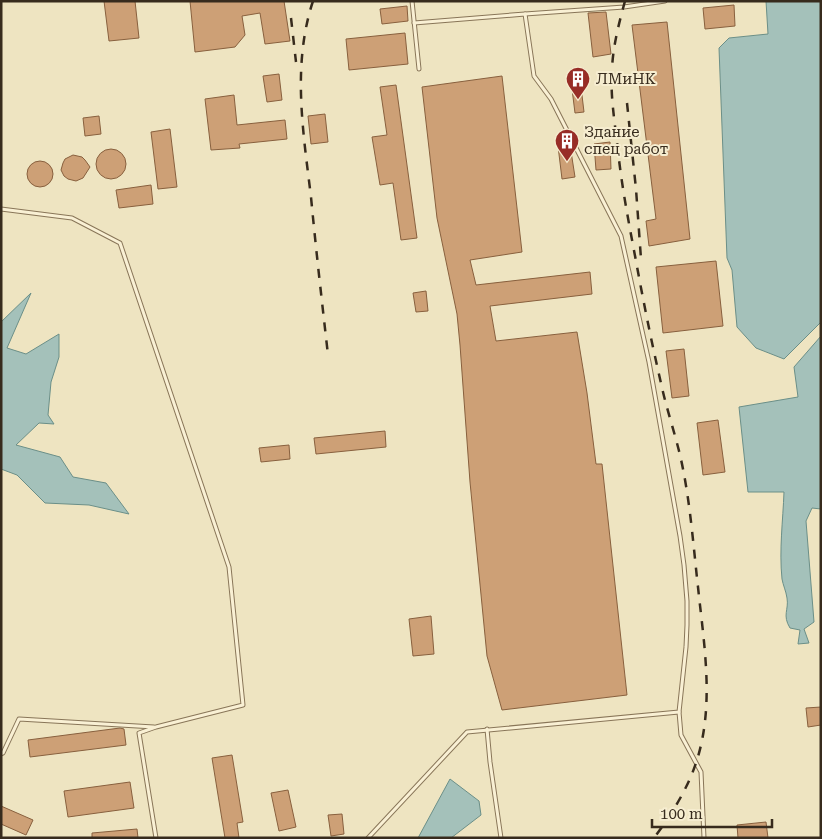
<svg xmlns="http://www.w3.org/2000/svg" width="822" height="839" font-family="'Roboto Serif',serif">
	<rect width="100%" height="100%" fill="#eee4c1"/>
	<!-- water -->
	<g fill="#a4c1ba" stroke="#6b8f88">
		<polygon points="766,1 821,1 821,322 784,359 756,348 737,327 732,270 727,258 719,48 729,38 768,34"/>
		<polygon points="31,293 7,348 26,354 59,334 59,357 51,382 48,415 54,424 39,423 16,445 60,457 73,477 106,483 129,514 89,505 45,503 17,475 1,469 1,322"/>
		<path d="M821,336v173l-9,-1 -6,13 8,101 -10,7 5,14 -11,1 2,-14 -10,-2c-8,-13 -1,-18 -3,-30 -1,-7 -4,-13 -5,-19 -3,-29 1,-59 2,-87h-36l-9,-85 59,-10 -4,-30z"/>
		<polygon points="450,779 479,801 481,815 451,838 418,838"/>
	</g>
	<!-- building -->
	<g fill="#cda076" stroke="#88603e">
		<polygon points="104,1 135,1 139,38 109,41"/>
		<polygon points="190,1 284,1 290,41 265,44 260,13 242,16 245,35 235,47 195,52"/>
		<polygon points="734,5 735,26 705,29 703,8"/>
		<polygon points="407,6 408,21 382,24 380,9"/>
		<polygon points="606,12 611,54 593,57 588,13"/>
		<polygon points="667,22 690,239 649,246 646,221 656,219 632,25"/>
		<polygon points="405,33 408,64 349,70 346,39"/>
		<polygon points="279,74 282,100 267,102 263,76"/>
		<polygon points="502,76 522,252 470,260 476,285 590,272 592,294 490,306 496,341 577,332 587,393 596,464 602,464 627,695 502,710 487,656 470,482 460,345 457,314 437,218 422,87"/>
		<polygon points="396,85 417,238 401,240 393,183 380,185 372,137 387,135 380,87"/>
		<polygon points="581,87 584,112 575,113 572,89"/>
		<polygon points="234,95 237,125 285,120 287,139 239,144 240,148 211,150 205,99"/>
		<polygon points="325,114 328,142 311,144 308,116"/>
		<polygon points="99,116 101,134 85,136 83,118"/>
		<polygon points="170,129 177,187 158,189 151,132"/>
		<polygon points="610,142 611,169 596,170 594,144"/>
		<polygon points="570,145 575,177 562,179 558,146"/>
		<circle cx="111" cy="164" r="15"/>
		<polygon points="73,155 82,157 85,160 90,167 83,178 76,181 68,179 64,176 61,170 63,163 65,159"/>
		<circle cx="40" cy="174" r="13"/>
		<polygon points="151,185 153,204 119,208 116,190"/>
		<polygon points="716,261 723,326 663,333 656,267"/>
		<polygon points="426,291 428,311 416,312 413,293"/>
		<polygon points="684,349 689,396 672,398 666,351"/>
		<polygon points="718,420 725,472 703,475 697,423"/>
		<polygon points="385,431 386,447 316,454 314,438"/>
		<polygon points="289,445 290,459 261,462 259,448"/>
		<polygon points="431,616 434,654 413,656 409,619"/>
		<polygon points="821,707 821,725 808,727 806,708"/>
		<polygon points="120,728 124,729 126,745 30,757 28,740"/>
		<polygon points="232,755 243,822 237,823 239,838 225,838 212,758"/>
		<polygon points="130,782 134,808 68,817 64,791"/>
		<polygon points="288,790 296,827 279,831 271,793"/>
		<polygon points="1,806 33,820 26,835 1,824"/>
		<polygon points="342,814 344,834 331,836 328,815"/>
		<polygon points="766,822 768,838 738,838 737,825"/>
		<polygon points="137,829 138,838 92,838 92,833"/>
	</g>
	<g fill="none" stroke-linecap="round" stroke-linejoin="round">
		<defs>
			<g id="service">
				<polyline points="412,1 419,69"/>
				<polyline points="525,14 624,7 665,1"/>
				<polyline points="1,209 72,218 120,243 229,567 243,705 156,727 139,733 156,838"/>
				<polyline points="679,712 681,735 701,772 704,838"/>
				<polyline points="487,729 490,762 501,838"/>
				<polyline points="1,754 3,753 19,719 154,727"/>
				<polyline points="368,838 467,732 679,712 686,647 687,625 687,601 684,565 680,536 649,362 621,236 551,99 534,76 525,14 414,23"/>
			</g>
		</defs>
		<!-- service casing -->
		<use href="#service" stroke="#887558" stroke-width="5"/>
		<!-- service -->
		<use href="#service" stroke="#f9f0d4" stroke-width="3"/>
		<!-- rail -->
		<g stroke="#372b1d" stroke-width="2.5" stroke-dasharray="9 9" stroke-linecap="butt">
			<path d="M313,1c-21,64 -10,130 -2,196 5,53 11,105 17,158"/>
			<path d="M625,1c-6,22 -12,45 -13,68 -2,27 3,54 6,82 4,37 11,73 18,110 8,44 17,88 27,131 5,21 12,42 17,63 10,43 13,88 18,132 6,58 17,119 -2,176 -9,27 -25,52 -42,75"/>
			<polyline points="291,18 296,62"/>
			<polyline points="627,103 636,189 641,259"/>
		</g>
	</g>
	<!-- icons -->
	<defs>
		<symbol id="building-pin" viewBox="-11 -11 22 30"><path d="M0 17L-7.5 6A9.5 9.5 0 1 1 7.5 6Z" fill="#982d27" stroke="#f6edd0"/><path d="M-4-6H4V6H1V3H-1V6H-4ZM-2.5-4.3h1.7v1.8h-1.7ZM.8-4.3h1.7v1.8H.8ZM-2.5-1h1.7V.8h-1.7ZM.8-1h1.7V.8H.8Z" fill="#fff"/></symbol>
	</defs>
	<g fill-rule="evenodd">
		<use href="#building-pin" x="564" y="65" width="28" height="38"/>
		<use href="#building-pin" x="553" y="127" width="28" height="38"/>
	</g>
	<g text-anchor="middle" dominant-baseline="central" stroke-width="4" stroke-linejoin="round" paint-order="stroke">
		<!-- poi labels -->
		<g font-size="15" fill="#372b1d" stroke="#f6edd0" text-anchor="start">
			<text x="596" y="79">ЛМиНК</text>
			<text x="584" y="132">Здание<tspan x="584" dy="17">спец работ</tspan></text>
		</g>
	</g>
	<!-- border -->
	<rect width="822" height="839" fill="none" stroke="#372b1d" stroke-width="5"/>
	<!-- scale -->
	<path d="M652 819v8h120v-8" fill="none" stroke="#372b1d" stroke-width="2.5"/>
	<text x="660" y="819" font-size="15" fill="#372b1d" stroke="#f6edd0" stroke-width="4" paint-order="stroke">100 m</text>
</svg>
